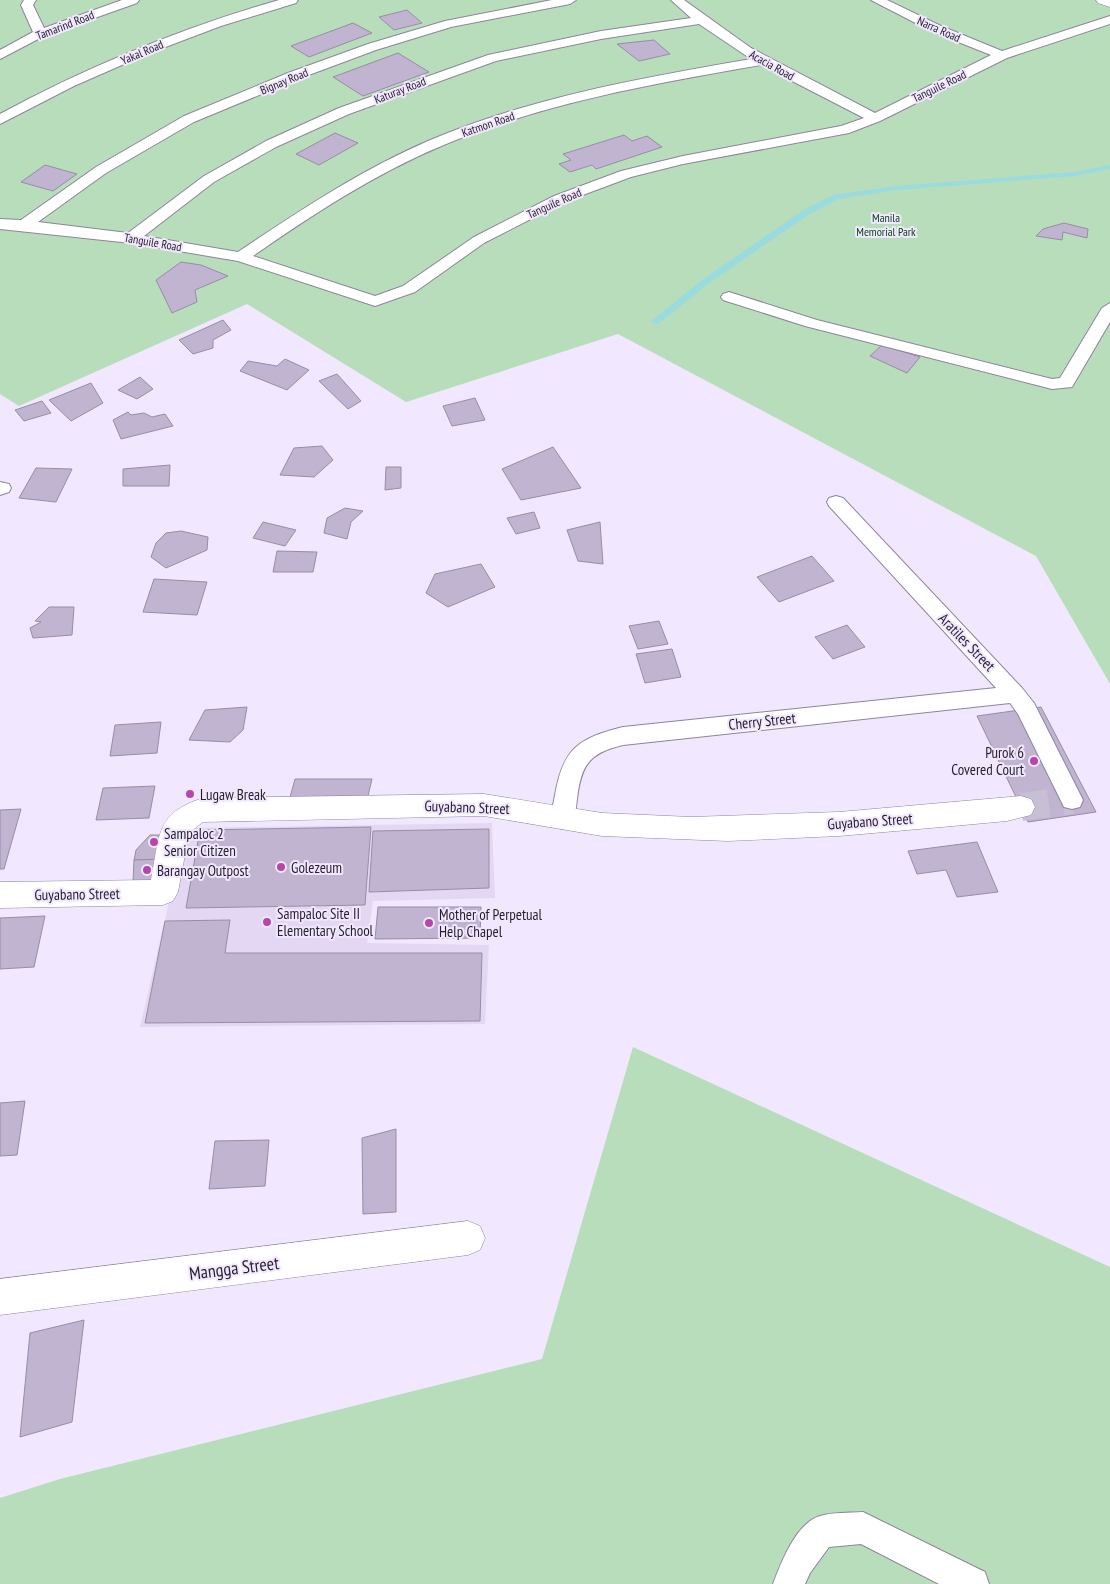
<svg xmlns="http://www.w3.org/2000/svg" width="1110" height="1584" font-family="'PT Sans Narrow',sans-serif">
	<rect width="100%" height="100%" fill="#f1e7ff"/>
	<!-- built -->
	<polygon fill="#e4d7f4" points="492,823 495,898 373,901 367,943 489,945 485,1024 140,1027 186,828"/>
	<!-- green -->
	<g fill="#b8ddba">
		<polygon points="0,0 1110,0 1110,684 1036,556 618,334 406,402 247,304 19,406 0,394"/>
		<polygon points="633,1047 1110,1267 1110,1584 0,1584 0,1498 60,1479 542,1359"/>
	</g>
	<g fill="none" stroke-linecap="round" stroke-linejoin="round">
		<!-- stream -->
		<polygon fill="#99dbdf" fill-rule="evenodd" points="1110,165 1110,169 1075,176 896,190 838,199 808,215 708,284 658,324 650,322 702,280 802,211 833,195 896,186 1075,172"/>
	</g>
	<!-- building -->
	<g fill="#c0b4d0" stroke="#988ca7">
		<polygon points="407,10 422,23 394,30 379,17"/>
		<polygon points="353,23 372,33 309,57 291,46"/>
		<polygon points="654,40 670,54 639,61 617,44"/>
		<polygon points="398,53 429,72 363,96 333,77"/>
		<polygon points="335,133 358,143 319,165 296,154"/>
		<polygon points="624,135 632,141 647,136 662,147 596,169 592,165 570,172 559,164 571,160 563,154"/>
		<polygon points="45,165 77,174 53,191 21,182"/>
		<polygon points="1064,223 1088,229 1087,238 1063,232 1062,240 1036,236 1043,229"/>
		<polygon points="181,262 201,265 228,276 195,290 197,302 172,313 156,280"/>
		<polygon points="223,320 231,330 213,340 213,348 193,354 179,340"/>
		<polygon points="882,345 920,357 907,373 870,356"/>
		<polygon points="285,359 309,370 287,390 240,371 248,361 277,366"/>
		<polygon points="337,374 361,401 348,409 319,381"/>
		<polygon points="140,377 153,389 137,399 118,390"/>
		<polygon points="91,383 103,403 71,421 49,400"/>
		<polygon points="475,398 485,420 452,426 443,406"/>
		<polygon points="42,401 51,413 24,421 15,410"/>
		<polygon points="128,412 131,415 144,413 152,417 165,414 173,426 121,439 113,420"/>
		<polygon points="322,446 333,460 314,477 280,475 294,448"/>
		<polygon points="553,447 581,488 521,500 502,469"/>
		<polygon points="170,465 169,486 123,486 123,469"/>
		<polygon points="386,467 401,467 401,488 385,490"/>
		<polygon points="36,468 72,469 56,502 19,498"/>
		<polygon points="345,508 363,511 351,522 347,539 324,533 327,518"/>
		<polygon points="534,512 540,528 516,534 507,518"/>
		<polygon points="263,522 296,530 285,546 253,538"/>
		<polygon points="600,522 603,564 578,561 567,530"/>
		<polygon points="181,531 208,537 207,550 166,568 151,557 156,543 166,533"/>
		<polygon points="277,551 317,552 313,572 273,572"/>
		<polygon points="812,556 834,581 779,602 757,577"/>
		<polygon points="481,564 495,587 448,607 426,593 435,574"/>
		<polygon points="154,579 207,582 197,615 143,612"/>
		<polygon points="49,607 74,607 72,635 33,638 30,628 41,622 35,621"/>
		<polygon points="659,621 668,644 638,649 629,626"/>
		<polygon points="847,625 865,647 833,659 815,637"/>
		<polygon points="672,649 681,677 645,683 636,654"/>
		<polygon points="247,707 243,730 230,742 189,740 205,710"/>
		<polygon points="1041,707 1096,812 1028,822 977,716"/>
		<polygon points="161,722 157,753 110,756 115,725"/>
		<polygon points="295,779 372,779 367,800 289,801"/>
		<polygon points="155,786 149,818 96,820 103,788"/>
		<polygon points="21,809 4,869 0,869 0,810"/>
		<polygon points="371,827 365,905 186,908 200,830"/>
		<polygon points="489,829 489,888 369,892 373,831"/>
		<polygon points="150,835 167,835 163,859 134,860 136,850"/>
		<polygon points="977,842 998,892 957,897 946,870 917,874 908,851"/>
		<polygon points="163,859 159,880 133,882 134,860"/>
		<polygon points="378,907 481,907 480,938 375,939"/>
		<polygon points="45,916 34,967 0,969 0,918"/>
		<polygon points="230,920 225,953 482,953 480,1021 145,1023 165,921"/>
		<polygon points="25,1101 17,1155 0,1156 0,1103"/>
		<polygon points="396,1129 396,1212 363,1214 362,1138"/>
		<polygon points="269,1140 265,1186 209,1189 215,1141"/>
		<polygon points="84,1320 72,1422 20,1437 30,1333"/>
	</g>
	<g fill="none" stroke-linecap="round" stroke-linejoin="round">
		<!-- street-tunnel -->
		<polyline stroke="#c8bfd4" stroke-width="28" stroke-dasharray="28 14" stroke-linecap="butt" points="1021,807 1072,800"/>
		<defs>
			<g id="lane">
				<polygon points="24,0 36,0 33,5 44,28 122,0 139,0 137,3 44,36 0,59 0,50 33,32 21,5"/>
				<path d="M279,0h19l-2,3 -75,23 -74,28 -73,32 -74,38v-10c89,-48 182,-86 279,-114z"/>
				<path d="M552,0h24l-6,4 -119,23 -75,23 -78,29 -104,43 -88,51 -68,49 90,11 76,-57 62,-35 73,-33 149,-53 113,-24 90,-13 -20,-18h13l67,48 124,65 116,-58 -58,-23 -62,-32h16l54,26 61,25 108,-35v8l-103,34 -127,63 -31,12 -166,31 -52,13 -67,25 -80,41 -69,49 -40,14 -137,-45 -107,-18 -131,-14v-10l21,1 75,-53 88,-51 104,-43 80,-29 77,-23zM699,24l52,35c-109,19 -220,38 -323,82 -67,29 -129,70 -190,111l-94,-16 70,-54 62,-35 73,-33 147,-53 105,-22zM761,65l103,53 -23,8 -158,30 -62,15 -67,25 -80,41 -71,49 -28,10 -122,-40c59,-41 120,-81 186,-109 103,-44 213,-63 322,-82z"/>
				<polygon points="729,292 817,320 1052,379 1060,378 1102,308 1110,303 1110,322 1072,387 1052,389 805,326 723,300 721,297 723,294"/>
				<polygon points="0,482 9,484 11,488 9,492 0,495"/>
				<path d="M836,496l7,2 179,190 12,15 49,97 -3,7 -8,2 -8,-2 -46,-93 -8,-11 -387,42c-34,8 -42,20 -46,54 -1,9 -2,18 -6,27l-8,3 -8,-3c-5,-10 -2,-20 0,-31 8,-47 24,-57 68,-68l373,-39 -167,-182 -2,-4 2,-4z"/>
				<path d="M863,1512l122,60 4,12h-50l-78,-40 -32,3 -19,26 -5,11h-32c8,-21 23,-61 47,-68 13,-4 29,-3 43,-4z"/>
			</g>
			<g id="street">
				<polygon points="1096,0 1110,0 1110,7 1098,3"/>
				<path d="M484,794l118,19 89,4 148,-5 182,-16 10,3 4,8 -4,8 -24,6 -54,5 -114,10 -111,5 -126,-5 -118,-20 -281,6 -14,11 -11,59 -5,9 -10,4 -163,3v-26l151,-2c9,-44 4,-67 52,-82z"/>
				<polygon points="468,1221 480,1226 485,1238 480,1250 468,1255 0,1315 0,1279"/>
			</g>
		</defs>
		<!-- lane casing -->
		<use href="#lane" stroke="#8f839e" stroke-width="2"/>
		<!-- street casing -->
		<use href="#street" stroke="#8f839e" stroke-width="1"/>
		<!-- lane -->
		<use href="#lane" fill="#fff" fill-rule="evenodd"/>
		<!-- street -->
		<use href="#street" fill="#fff" fill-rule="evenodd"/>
	</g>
	<!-- markers -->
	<g fill="#b348a9" stroke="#f1e7ff" stroke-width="2">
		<circle cx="1034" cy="761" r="5"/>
		<circle cx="190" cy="794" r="5"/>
		<circle cx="154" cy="842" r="5"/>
		<circle cx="281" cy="867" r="5"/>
		<circle cx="147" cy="870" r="5"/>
		<circle cx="267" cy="922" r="5"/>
		<circle cx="429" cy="923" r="5"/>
	</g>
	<g text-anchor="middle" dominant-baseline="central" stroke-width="4" stroke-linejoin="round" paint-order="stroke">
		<!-- far-street labels -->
		<g font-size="12" fill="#241f2a" stroke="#f1e7ff">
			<text transform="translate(65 25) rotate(-21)">Tamarind Road</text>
			<text transform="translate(939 29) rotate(24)">Narra Road</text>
			<text transform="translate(142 52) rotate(-23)">Yakal Road</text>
			<text transform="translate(772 65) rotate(29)">Acacia Road</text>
			<text transform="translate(284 81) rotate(-22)">Bignay Road</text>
			<text transform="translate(939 86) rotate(-26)">Tanguile Road</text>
			<text transform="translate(400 90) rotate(-21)">Katuray Road</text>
			<text transform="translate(488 124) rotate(-19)">Katmon Road</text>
			<text transform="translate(554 203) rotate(-24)">Tanguile Road</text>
			<text transform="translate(153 242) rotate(10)">Tanguile Road</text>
		</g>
		<!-- far-park labels -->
		<g font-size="12" fill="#0c4718" stroke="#f1e7ff">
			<text x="886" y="217">Manila<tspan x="886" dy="14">Memorial Park</tspan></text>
		</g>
		<!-- street labels -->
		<g font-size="15" fill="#241f2a" stroke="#f1e7ff">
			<text transform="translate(967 642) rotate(46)">Aratiles Street</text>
			<text transform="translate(762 721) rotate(-6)">Cherry Street</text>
			<text transform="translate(467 807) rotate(2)">Guyabano Street</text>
			<text transform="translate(870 821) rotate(-4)">Guyabano Street</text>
			<text transform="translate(77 894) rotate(-1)">Guyabano Street</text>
		</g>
		<!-- poi labels -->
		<g font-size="15" fill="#241f2a" stroke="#f1e7ff" text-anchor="start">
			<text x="1024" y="752" text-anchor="end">Purok 6<tspan x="1024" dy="17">Covered Court</tspan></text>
			<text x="200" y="794">Lugaw Break</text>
			<text x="164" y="833">Sampaloc 2<tspan x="164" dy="17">Senior Citizen</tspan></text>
			<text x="291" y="867">Golezeum</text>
			<text x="157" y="870">Barangay Outpost</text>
			<text x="277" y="913">Sampaloc Site II<tspan x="277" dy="17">Elementary School</tspan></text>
			<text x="439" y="914">Mother of Perpetual<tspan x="439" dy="17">Help Chapel</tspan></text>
		</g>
		<!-- near-street labels -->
		<g font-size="18" fill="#241f2a" stroke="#f1e7ff">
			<text transform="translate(234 1268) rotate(-7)">Mangga Street</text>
		</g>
	</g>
</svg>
